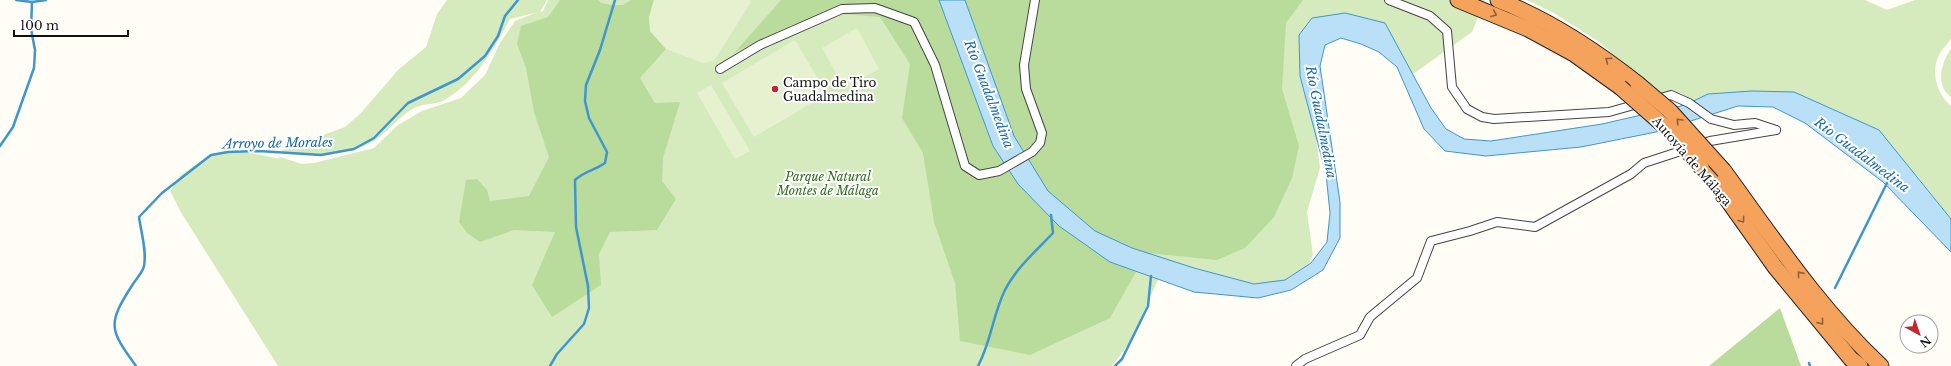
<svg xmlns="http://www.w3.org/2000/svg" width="1951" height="366" font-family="'Libre Baskerville',serif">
	<rect width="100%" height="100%" fill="#fffdf5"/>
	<!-- green -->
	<g fill="#d5ebbd">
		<path d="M447,0h100l-7,12 3,-1 5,-11h937l-13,32 -63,45 -59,-52 -34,24 -5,48 9,71 -13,44 6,43 -13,24 -23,6 -58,2 -58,-14 -31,69 -18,24h-834l-96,-152 -12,-23 11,-16 23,-16 26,-10 51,10 -4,-3 25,8 12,-1 60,-15 24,-23 24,-14 39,-13 24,-23 15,-32 15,-22 20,-8 -25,6c-16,30 -34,62 -64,80 -9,6 -22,4 -32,9 -14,8 -24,21 -37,31 -22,16 -72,19 -97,12l65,-24 16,-14 37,-43 28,-23 11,-33z"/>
		<path d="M1527,0h338l22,10 28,-10h36c0,9 0,29 0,38 -2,5 -8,10 -11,15 -10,17 -4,41 11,53v113l-34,-43 -123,-84 -101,10 -12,-9 -19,3 -63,-54 -45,-29z"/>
		<path d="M1951,49v48c-16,-11 -10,-35 0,-48z"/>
	</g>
	<!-- forest -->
	<g fill="#b9dc9c">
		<path d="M560,0h38l3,3 10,2h12l8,-5h23c-8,27 -6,29 12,49l-26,29 15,25 25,-1 -17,56 -1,23 14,18 -19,31 -47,2 -11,22 2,31 -49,32 -20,-32 23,-53 -41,-2 -34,12 -13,-9 -8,-11 7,-42 11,-1 10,11 3,11 39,-5 20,-39 -15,-45 -8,-44 -9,-24 4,-18 27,-9z"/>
		<polygon points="781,0 939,0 993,146 1018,184 1110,262 1136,272 1110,318 1030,355 960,341 955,283 934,222 923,153 902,118 910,64 880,17 833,13 794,24 735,52"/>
		<polygon points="965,0 1303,0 1286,23 1282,89 1299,146 1292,178 1274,217 1245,248 1217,260 1147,253 1132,248 1095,231 1048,191 1014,136"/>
		<polygon points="1780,308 1801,366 1709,366"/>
	</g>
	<!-- pitch -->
	<g fill="#e6f2cf">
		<polygon points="654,0 750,0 751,2 714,61 703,63 666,49 650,31 649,17"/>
		<polygon points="857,28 879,69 844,88 822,48"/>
		<polygon points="795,40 827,94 754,137 722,83"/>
		<polygon points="711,85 750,151 735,159 697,93"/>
	</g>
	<!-- water -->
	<polygon fill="#b9e0f7" stroke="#3f96cf" points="939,0 965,0 1014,136 1048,191 1095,231 1132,248 1194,268 1254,284 1285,280 1311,263 1327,242 1330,213 1326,174 1300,76 1299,35 1312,18 1345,13 1385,23 1431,108 1446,129 1464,139 1491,141 1602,124 1685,105 1708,94 1752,91 1794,92 1879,130 1951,219 1951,252 1883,182 1805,123 1773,107 1738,106 1656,132 1581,147 1486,156 1445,151 1424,129 1397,67 1379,52 1361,44 1341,38 1325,45 1320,66 1340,202 1340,238 1323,270 1291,290 1258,298 1194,292 1110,262 1059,226 1018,184 993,146"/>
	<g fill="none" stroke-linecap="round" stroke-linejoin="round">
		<!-- stream -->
		<g stroke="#3f96cf" stroke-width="2.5">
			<polyline points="16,0 32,2"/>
			<polyline points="0,146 13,127 34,68 35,50 31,29 32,2 46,0"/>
			<polyline points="1835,288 1887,183"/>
			<polyline points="1809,363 1810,366"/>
			<path d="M136,366c-27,-37 -29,-42 -3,-82 3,-5 10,-12 11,-18 3,-15 -3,-34 -5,-49l23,-24 49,-38 17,-3 31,-1 62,4 33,-6 20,-11 34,-35 50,-24 27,-23 13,-20 7,-20 13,-16"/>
			<path d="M550,366l7,-12 27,-30 5,-16 -1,-22 -12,-59 -1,-47c11,-10 19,-9 30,-17l2,-11 -18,-34 -4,-17 1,-16 14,-35 15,-50"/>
			<path d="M978,366c13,-24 15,-52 27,-76 11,-22 32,-40 48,-57l-2,-18"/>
			<polyline points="1115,366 1122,359 1148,306 1151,276"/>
		</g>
		<defs>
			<g id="street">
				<polyline points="1389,0 1430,16 1447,31 1452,87 1467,109 1482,117 1494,119 1609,112 1641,103"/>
				<polyline points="720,69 760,45 842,9 875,8 914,22 935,65 965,166 979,175 999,171 1032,152 1040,143 1042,133 1026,89 1024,65 1035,0"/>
				<polyline points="1654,100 1671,95 1689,103 1711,119 1734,125 1755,123 1776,130"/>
				<polyline points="1698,145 1710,141 1776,130"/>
				<polyline points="1296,366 1305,359 1360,335 1370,317 1417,278 1431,241 1470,231 1497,222 1535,227 1631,174 1644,163 1687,149"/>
			</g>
			<g id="highway">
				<polyline points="1458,0 1528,29 1574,54 1620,87"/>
				<path d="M1498,0c52,20 97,50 140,84"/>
				<polyline points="1701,167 1719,188 1775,267 1851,359 1860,366"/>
				<path d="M1724,171c49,67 96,138 157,195"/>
			</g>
		</defs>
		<!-- street casing -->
		<use href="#street" stroke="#444" stroke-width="10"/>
		<!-- highway casing -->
		<use href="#highway" stroke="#222" stroke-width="17"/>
		<!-- street -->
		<use href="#street" stroke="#fff" stroke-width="8"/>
		<!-- highway -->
		<use href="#highway" stroke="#f5a25d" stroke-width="15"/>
		<defs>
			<g id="highway-bridge">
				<polyline points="1638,84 1670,111 1724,171"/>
				<polyline points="1620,87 1671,132 1701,167"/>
			</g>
		</defs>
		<!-- highway-bridge casing -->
		<use href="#highway-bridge" stroke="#222" stroke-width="17" stroke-linecap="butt"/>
		<!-- highway-bridge -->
		<use href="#highway-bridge" stroke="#f5a25d" stroke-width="15"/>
	</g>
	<!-- one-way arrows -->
	<defs><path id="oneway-chevron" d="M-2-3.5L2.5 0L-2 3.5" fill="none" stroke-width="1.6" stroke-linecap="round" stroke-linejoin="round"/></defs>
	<g stroke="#8e613b">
		<use href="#oneway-chevron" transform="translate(1494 14) rotate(23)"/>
		<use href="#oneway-chevron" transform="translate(1608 60) rotate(-143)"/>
		<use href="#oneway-chevron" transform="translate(1679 121) rotate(-133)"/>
		<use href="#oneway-chevron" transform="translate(1742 220) rotate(54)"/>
		<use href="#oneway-chevron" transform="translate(1800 274) rotate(-129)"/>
		<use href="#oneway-chevron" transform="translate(1821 322) rotate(51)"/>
	</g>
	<!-- markers -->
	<circle fill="#c4262e" stroke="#fff" stroke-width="1.5" cx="775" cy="89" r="4"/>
	<g text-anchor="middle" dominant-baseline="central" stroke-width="4" stroke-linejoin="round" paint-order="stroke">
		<!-- poi labels -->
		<g font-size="12" fill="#111" stroke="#fff" text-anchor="start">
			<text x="783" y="82">Campo de Tiro<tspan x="783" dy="14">Guadalmedina</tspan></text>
		</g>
		<!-- street labels -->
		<g font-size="12" fill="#111" stroke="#fff">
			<text transform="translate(1692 161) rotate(49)">Autovía de Málaga</text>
		</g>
		<!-- park labels -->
		<g font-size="12" font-style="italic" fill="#2f6b1f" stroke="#fff">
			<text x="828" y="176">Parque Natural<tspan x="828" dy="14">Montes de Málaga</tspan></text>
		</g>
		<!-- water labels -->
		<g font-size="13" font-style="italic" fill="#1768a6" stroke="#fff">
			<text transform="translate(989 94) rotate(69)">Río Guadalmedina</text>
			<text transform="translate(1321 122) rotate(79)">Río Guadalmedina</text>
			<text transform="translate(278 143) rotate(-1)">Arroyo de Morales</text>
			<text transform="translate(1862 155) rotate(37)">Río Guadalmedina</text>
		</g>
	</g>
	<!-- north arrow -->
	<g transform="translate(1919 334) rotate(140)"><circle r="19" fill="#ffffff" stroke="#a0a0a0"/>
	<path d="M0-3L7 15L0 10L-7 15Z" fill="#c4262e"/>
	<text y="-6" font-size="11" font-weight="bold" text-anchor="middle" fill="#111111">N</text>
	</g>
	<!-- scale -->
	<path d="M14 30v6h114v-6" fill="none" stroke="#111111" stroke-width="2"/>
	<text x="20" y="30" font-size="12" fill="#111111" stroke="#ffffff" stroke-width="3" paint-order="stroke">100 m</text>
</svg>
